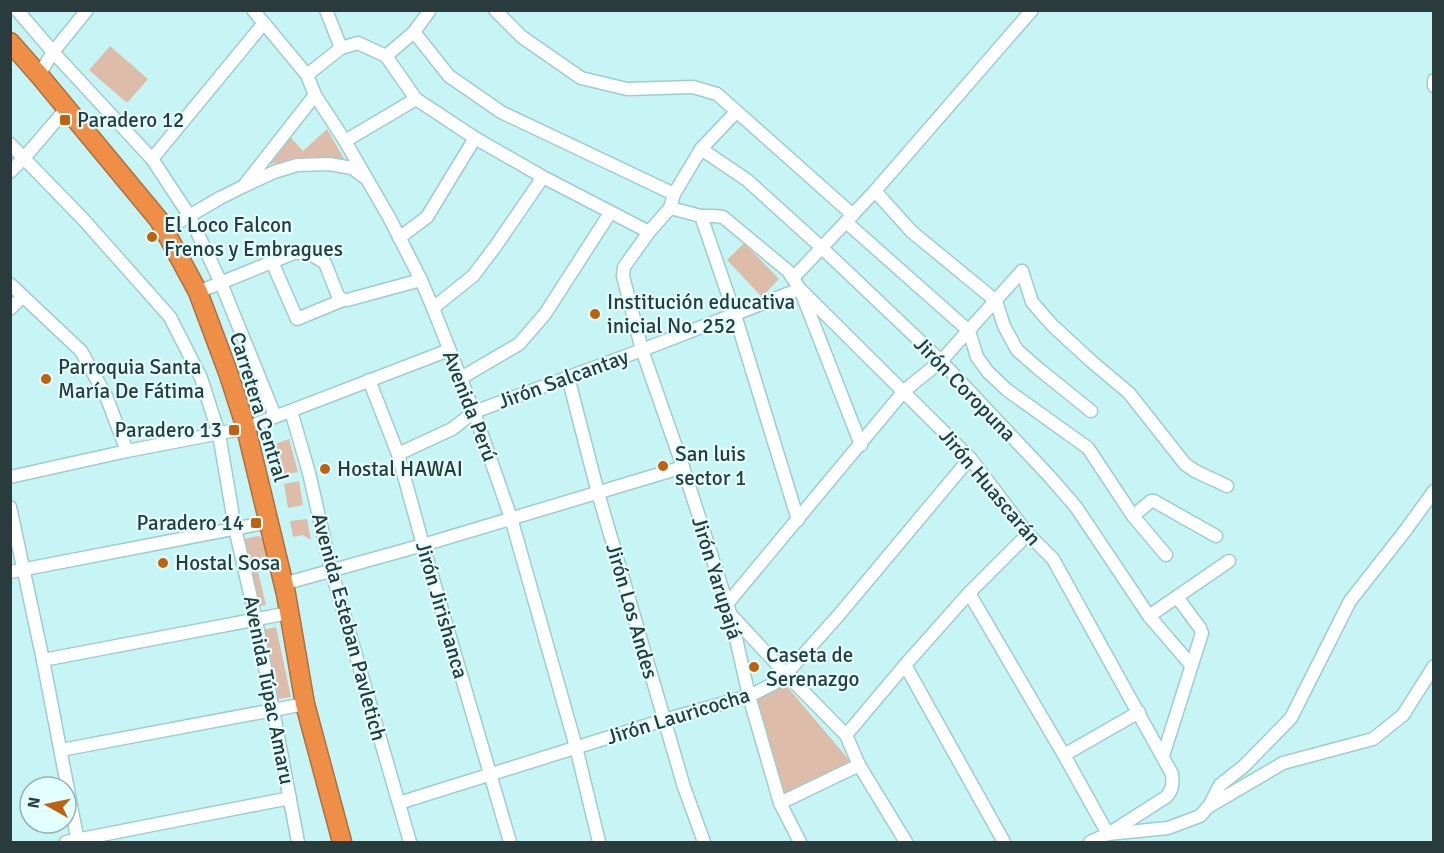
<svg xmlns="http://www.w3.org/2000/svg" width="1444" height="853" font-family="Signika,sans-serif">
	<rect width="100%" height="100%" fill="#c7f5f5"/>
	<!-- green -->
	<g fill="#ddbda9">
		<polygon points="110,46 148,79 127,103 89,70"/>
		<polygon points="282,128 303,151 327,129 347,164 304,160 260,165"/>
		<polygon points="744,243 779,279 762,297 727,260"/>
		<polygon points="289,439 298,472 281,475 275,444"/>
		<polygon points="299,481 303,505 288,508 284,484"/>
		<polygon points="307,519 311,540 303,535 293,537 290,521"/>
		<polygon points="258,536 264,540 268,556 255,559 266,605 259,606 244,539"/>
		<polygon points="276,627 291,697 277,699 262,630"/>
		<polygon points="784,683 850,761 785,795 756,701"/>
	</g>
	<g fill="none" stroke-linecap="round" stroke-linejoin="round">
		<defs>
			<g id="minor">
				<polyline points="17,10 53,52 152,159 189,215 221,283 275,416"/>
				<polyline points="253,10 307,75 315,95 345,141 390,219 421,280 433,308 474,412 511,518 576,747 599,842"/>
				<polyline points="326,10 341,48"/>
				<polyline points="495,10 522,37 581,78 627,89 693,87 717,94 853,215"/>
				<polyline points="414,32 449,76 501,112 674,194"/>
				<polyline points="386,56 414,32 430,10"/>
				<polyline points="39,75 53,52 87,10"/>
				<polyline points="307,75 341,48 358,43 386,56 416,99 475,138 543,177 649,232"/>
				<polyline points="1434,80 1434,86"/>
				<polyline points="736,112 701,149 674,194 670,208 649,232 624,267 623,276 642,350 683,467 731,616 749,696 780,803 800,842"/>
				<polyline points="345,141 416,99"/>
				<polyline points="10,144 83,219 170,317 201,378 219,434 235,528 256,620 298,842"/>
				<polyline points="701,149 747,180 821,247 941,361 1050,477 1076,507 1149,616 1191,665"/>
				<polyline points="152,159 264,23"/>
				<polyline points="10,172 24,158 66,109"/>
				<polyline points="246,183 315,95"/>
				<polyline points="875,191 912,232 996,301 1004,326 1017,350 1040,370 1091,411"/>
				<path d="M670,208l31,8h13l9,1 65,54 12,18 170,169 58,76 25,25 119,215c1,9 1,16 -6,23l-58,37"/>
				<polyline points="701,216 735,315 798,520"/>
				<polyline points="846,222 969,331 977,357 988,372 1007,390 1088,448 1133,516 1166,555"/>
				<polyline points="165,230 220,198 244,186 274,172 297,165 329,164 352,168 364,177"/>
				<polyline points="399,238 427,217 475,138"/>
				<polyline points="272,262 297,319 343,300"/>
				<polyline points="1022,271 1032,302 1052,325 1091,361 1129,393 1185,464 1195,471 1227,486"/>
				<polyline points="793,278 875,191 1032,10"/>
				<polyline points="10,284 81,351 106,396 127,451"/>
				<polyline points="198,292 294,253 301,253 312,255 325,263 338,296 343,300 347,300 421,280"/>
				<polyline points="433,308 473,276 495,247 543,177"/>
				<polyline points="10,309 23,296"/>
				<polyline points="568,377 598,493 684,787 704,842"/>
				<polyline points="461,378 519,344 545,314 610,213"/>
				<polyline points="369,380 398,454 423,545 510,842"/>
				<polyline points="291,411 309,473 331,569 410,842"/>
				<polyline points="398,454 452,429 474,412 642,350 800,289 861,445"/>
				<polyline points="10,477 127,451 246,428 449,350"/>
				<polyline points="10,507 43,660 78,842"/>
				<polyline points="1133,516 1151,501 1154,501 1216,536"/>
				<polyline points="10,572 269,522"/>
				<polyline points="283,584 423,545 683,467"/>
				<polyline points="969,593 1064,755 1108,834"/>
				<polyline points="727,604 904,391 941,361 1022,271"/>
				<polyline points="1149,616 1229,561"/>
				<polyline points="733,617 786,674 846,735 859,765 906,842"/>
				<polyline points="43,660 289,613"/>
				<polyline points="905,665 1004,842"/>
				<polyline points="846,735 905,665 969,593 1028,534"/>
				<polyline points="61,750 305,704"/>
				<polyline points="1064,755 1139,712"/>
				<polyline points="1163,756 1202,633 1200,628 1177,597"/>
				<polyline points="399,803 664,720 749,696 773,684 786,674 838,616 970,458"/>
				<polyline points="780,803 859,765"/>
				<polyline points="1210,804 1220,785 1244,766 1291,718 1350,601 1405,531 1434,491"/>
				<polyline points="66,842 290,798"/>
				<polyline points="1090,842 1108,834 1168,828 1200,816 1208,807 1283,763 1373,739 1403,715 1434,666"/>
			</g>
			<polyline id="highway" points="10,42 39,75 159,220 198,292 229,375 246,428 286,594 305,704 342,842"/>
		</defs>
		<!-- minor casing -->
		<use href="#minor" stroke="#9fcccc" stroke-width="15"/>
		<!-- highway casing -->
		<use href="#highway" stroke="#aa7143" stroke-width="21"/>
		<!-- minor -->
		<use href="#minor" stroke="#fff" stroke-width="12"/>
		<!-- highway -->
		<use href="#highway" stroke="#ef8e47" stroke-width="18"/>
	</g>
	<!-- markers -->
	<g fill="#be620f" stroke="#e3fefe" stroke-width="2">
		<rect x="59" y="114" width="12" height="12" rx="3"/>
		<circle cx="152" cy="237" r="6"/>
		<circle cx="595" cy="314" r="6"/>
		<circle cx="46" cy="379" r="6"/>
		<rect x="228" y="424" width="12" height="12" rx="3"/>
		<circle cx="663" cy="466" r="6"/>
		<circle cx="325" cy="469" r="6"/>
		<rect x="250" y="517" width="12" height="12" rx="3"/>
		<circle cx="163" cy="563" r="6"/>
		<circle cx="754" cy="667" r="6"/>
	</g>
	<g text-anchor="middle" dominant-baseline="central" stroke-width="4.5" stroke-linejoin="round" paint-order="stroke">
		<!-- poi labels -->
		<g font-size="21" fill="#293b3c" stroke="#e3fefe" text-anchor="start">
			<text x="77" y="120">Paradero 12</text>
			<text x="164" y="225">El Loco Falcon<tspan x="164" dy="24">Frenos y Embragues</tspan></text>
			<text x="607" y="302">Institución educativa<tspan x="607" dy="24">inicial No. 252</tspan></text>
			<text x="58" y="367">Parroquia Santa<tspan x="58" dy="24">María De Fátima</tspan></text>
			<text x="222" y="430" text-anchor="end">Paradero 13</text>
			<text x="675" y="454">San luis<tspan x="675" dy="24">sector 1</tspan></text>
			<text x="337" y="469">Hostal HAWAI</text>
			<text x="244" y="523" text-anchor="end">Paradero 14</text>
			<text x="175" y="563">Hostal Sosa</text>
			<text x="766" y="655">Caseta de<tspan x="766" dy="24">Serenazgo</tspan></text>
		</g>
		<!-- street labels -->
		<g font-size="21" fill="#293b3c" stroke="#e3fefe">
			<text transform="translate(563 379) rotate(-20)">Jirón Salcantay</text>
			<text transform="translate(965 389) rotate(46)">Jirón Coropuna</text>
			<text transform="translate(470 406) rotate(69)">Avenida Perú</text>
			<text transform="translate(259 407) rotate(73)">Carretera Central</text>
			<text transform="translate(990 487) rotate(50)">Jirón Huascarán</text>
			<text transform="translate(717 578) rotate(73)">Jirón Yarupajá</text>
			<text transform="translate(442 610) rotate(74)">Jirón Jirishanca</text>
			<text transform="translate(632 611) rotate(74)">Jirón Los Andes</text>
			<text transform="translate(349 627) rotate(75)">Avenida Esteban Pavletich</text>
			<text transform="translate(269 690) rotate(79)">Avenida Túpac Amaru</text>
			<text transform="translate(678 716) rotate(-17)">Jirón Lauricocha</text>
		</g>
	</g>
	<!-- border -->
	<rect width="1444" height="853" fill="none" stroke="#293b3c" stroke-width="24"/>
	<!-- north arrow -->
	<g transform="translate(48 805) rotate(279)"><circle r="28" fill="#e3fefe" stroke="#99b0b0" stroke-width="1.5"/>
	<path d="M0-4.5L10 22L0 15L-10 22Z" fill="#be620f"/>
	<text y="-9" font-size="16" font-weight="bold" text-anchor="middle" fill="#293b3c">N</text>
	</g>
</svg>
